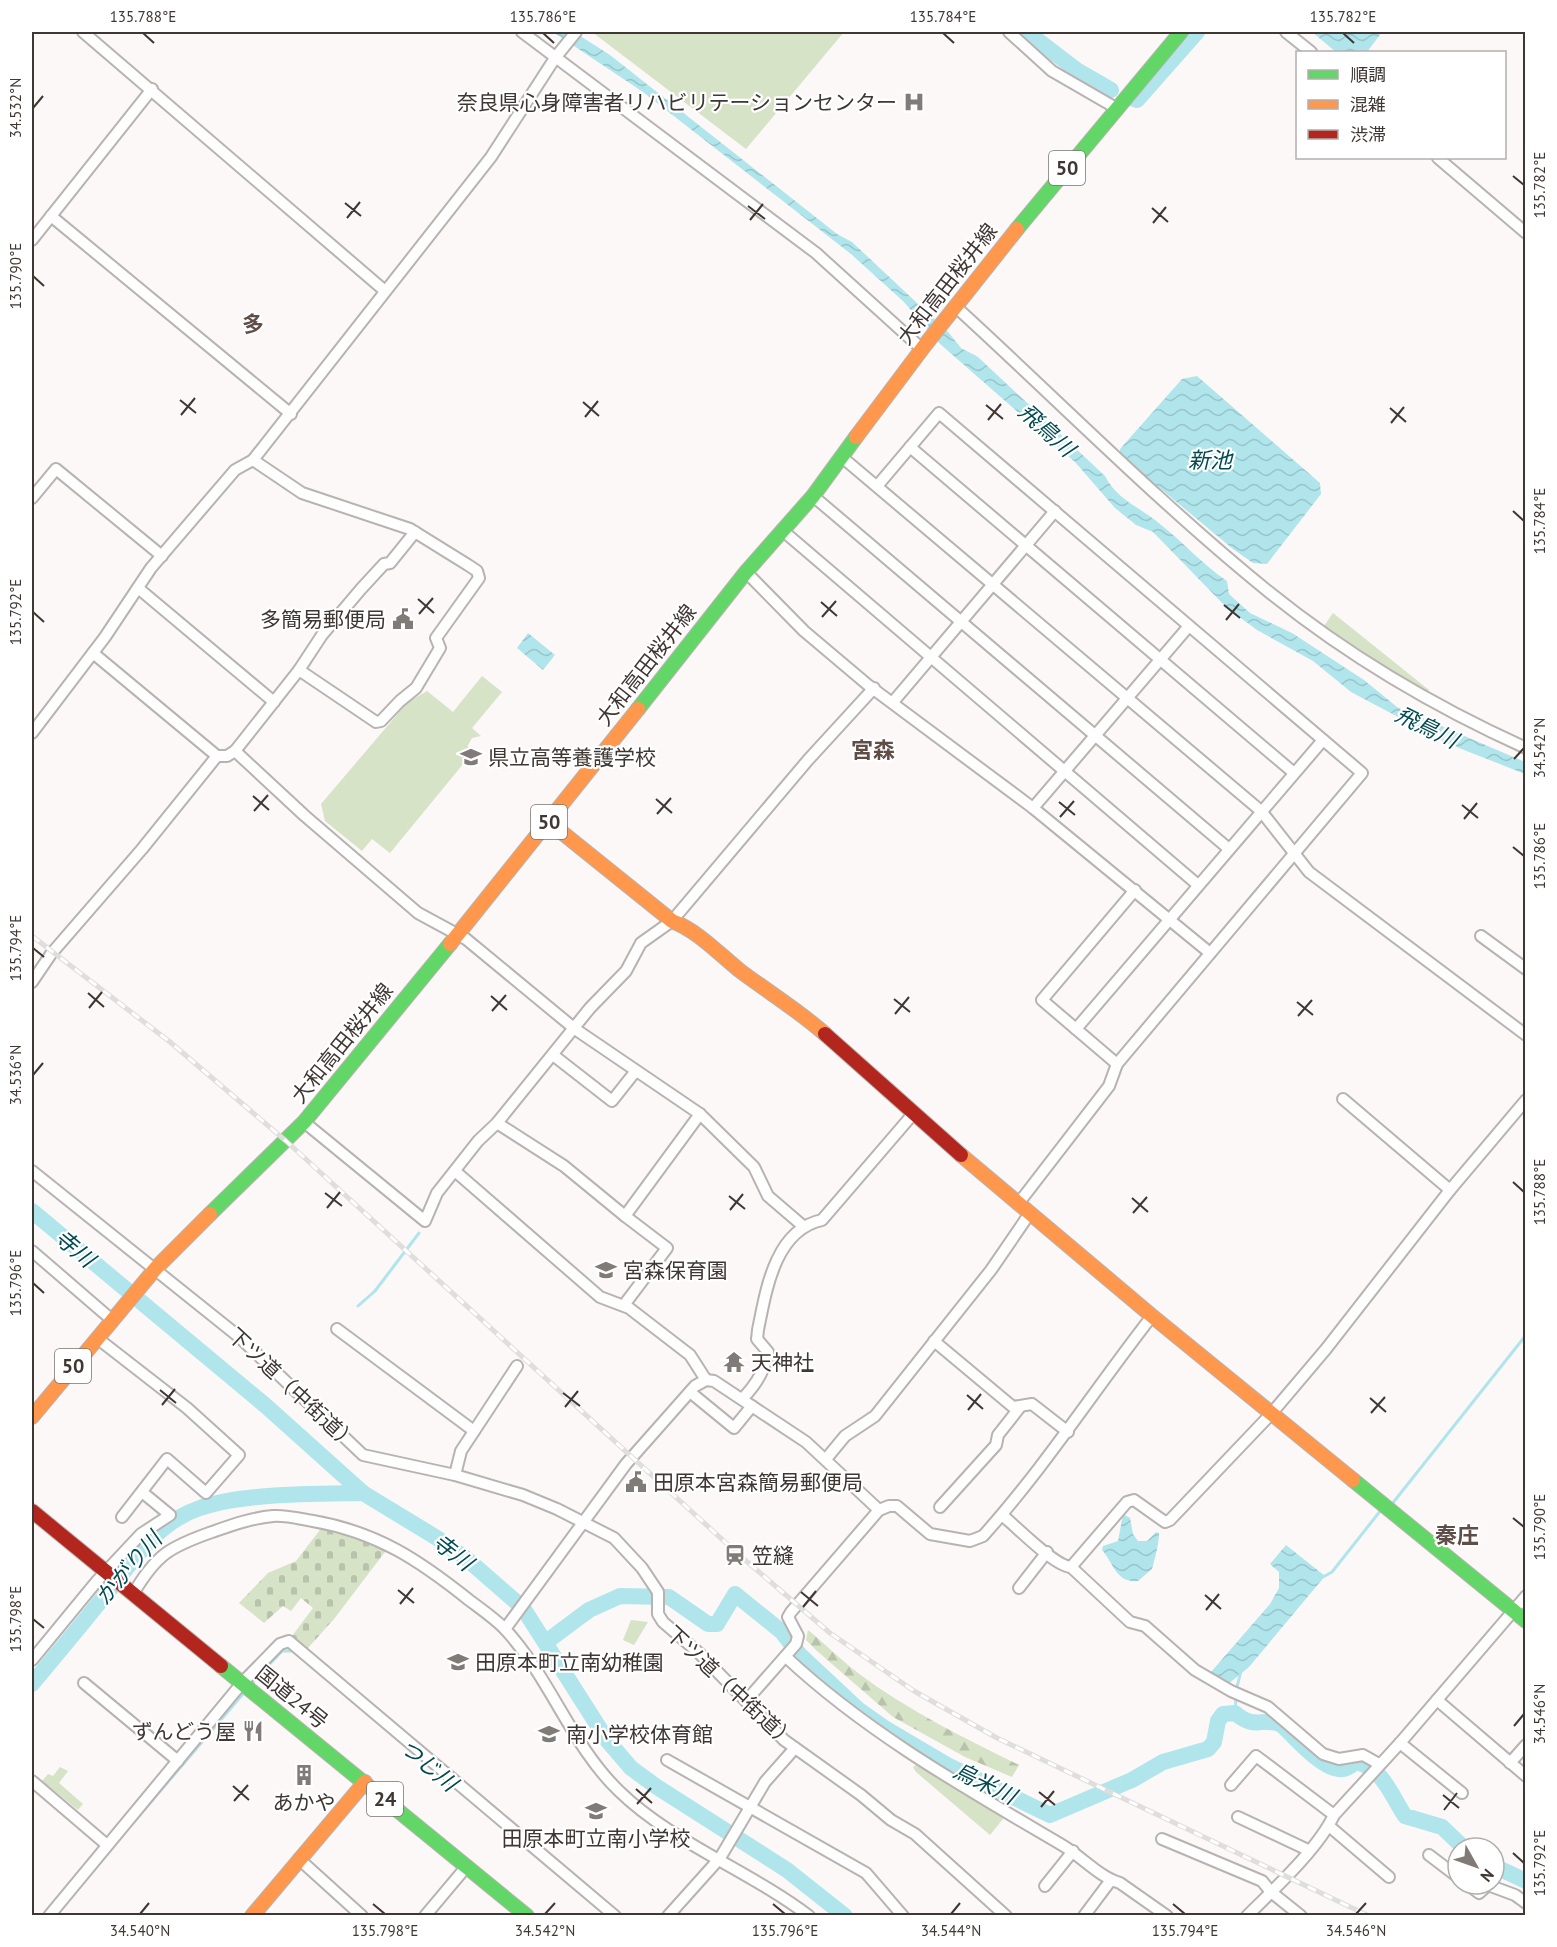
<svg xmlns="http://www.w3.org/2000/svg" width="1557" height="1947" font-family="'PT Sans','Noto Sans JP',sans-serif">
	<defs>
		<pattern id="forest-firs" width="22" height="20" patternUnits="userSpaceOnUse" patternTransform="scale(1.5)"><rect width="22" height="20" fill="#d6e3c7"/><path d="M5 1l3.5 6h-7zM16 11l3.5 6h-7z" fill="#b9c3ab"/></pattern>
		<pattern id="cemetery-stones" width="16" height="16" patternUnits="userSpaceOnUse" patternTransform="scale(1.5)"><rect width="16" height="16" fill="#d6e3c7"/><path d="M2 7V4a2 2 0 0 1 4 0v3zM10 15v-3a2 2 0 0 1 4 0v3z" fill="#b9c3ab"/></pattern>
		<pattern id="water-waves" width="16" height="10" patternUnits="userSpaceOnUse" patternTransform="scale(1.5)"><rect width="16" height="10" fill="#b0e5ec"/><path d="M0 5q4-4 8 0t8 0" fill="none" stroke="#98c5cb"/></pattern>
	</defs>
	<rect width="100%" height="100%" fill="#fbf8f7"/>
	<!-- green -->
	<g fill="#d6e3c7">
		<polygon points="592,32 844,32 746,149"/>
		<polygon points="1333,613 1429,690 1426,693 1324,626"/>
		<polygon points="482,676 502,692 472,728 481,736 472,738 468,745 468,758 390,853 372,839 362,851 325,821 321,804 407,703 427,691 453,712"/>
		<polygon points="631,1620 648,1622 634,1645 623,1640"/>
		<polygon points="916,1765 1007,1814 990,1835 916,1772 913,1767"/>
		<polygon points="60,1767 68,1771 59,1783 83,1804 78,1810 42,1781 48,1774 53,1776"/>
	</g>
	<!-- forest -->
	<path fill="url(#forest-firs)" d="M808,1630c17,14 33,30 50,43 49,37 106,65 161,92l-7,12 -47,-20 -72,-40 -76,-66 -11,-11z"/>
	<!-- cemetery -->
	<polygon fill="url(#cemetery-stones)" points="323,1526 388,1548 334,1619 307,1649 292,1636 313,1608 301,1598 291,1611 283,1606 264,1623 239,1603 268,1573 296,1561"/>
	<!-- water -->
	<g fill="url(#water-waves)">
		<path d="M553,32h21l36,23 227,179 15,8 97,91 12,15 17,9 127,119c12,24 35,31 55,48 23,18 42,40 67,57l2,13 21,19 42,20 72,47 33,27 128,55v12l-76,-30 -98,-52 -38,-31 -56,-31 -31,-23 -73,-75 -17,-7 -21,-17 -40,-46 -136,-119 -35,-41 -53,-48 -208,-162z"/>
		<polygon points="1312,32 1382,32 1367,52 1336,52"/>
		<polygon points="1197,376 1320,483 1321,494 1267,564 1253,563 1233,549 1120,455 1120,449 1182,379"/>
		<polygon points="528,633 555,655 543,670 517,648"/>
		<path d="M1123,1514l7,4 3,16 5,7h9l9,-9 3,1c0,11 -4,25 -7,36l-14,12c-22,2 -24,-17 -36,-31l1,-4 15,-5z"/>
		<polygon points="1286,1545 1325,1576 1249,1667 1227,1685 1210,1676 1211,1672 1270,1604 1279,1588 1279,1572 1270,1564"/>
	</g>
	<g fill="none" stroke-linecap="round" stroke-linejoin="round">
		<!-- stream -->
		<g stroke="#b0e5ec" stroke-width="3">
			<polyline points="358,1306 375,1291 419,1233"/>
			<polyline points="1392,1504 1526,1335"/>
			<polyline points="1323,1577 1332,1572 1381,1510"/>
			<polyline points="253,1682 282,1651 294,1651"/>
			<polyline points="1236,1691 1241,1671"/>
			<polyline points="1235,1713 1236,1697"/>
			<polyline points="133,1823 242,1695"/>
		</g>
		<!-- river -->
		<g stroke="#b0e5ec" stroke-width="16">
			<polyline points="1027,32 1078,71 1111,90"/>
			<polyline points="1134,99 1137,100 1197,32"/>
			<polyline points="32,1211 266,1406 363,1493 437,1538 468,1560 523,1608 607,1740 631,1768 657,1787 787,1870 845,1916"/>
			<path d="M546,1642l43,-32 31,-14 49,1 39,27h9l18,-30 47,38 17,22 60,56 27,19 61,36 103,50 82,-35 31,-18 45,-13 6,-7 4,-21 5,-7 12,-1c21,18 27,3 47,12 12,12 43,48 62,44 4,-1 9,-5 13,-7 27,8 34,33 48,54l37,11 22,21"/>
			<path d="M32,1684c25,-30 50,-60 75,-91 27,-33 50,-71 93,-85 41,-15 118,-14 163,-15"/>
			<polyline points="1494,1866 1526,1881"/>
		</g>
		<defs>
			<g id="street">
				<polyline points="83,32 385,291"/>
				<polyline points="522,32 816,253 922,349"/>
				<polyline points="1009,32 1052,71 1116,108"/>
				<polyline points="1286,32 1311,52"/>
				<polyline points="1438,158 1526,233"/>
				<polyline points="51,216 291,414"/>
				<polyline points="32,240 152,89"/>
				<path d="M956,307c104,95 203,196 313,285 78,63 166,115 257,156"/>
				<polyline points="910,447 1294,773"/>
				<polyline points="843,458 1261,811 1309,872 1526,1035"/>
				<polyline points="253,460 302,493 410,529 468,565 477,571 479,578 436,638 440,648 416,688 400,701 381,721 376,722 299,670"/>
				<polyline points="878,485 939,413 1362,773 1117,1064 1109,1086 1018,1204"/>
				<polyline points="813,496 1229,849"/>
				<polyline points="32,498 56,469 162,556"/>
				<polyline points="782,530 1198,885"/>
				<polyline points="746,572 804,631 868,685 1033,808 1210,953"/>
				<polyline points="138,588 274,702"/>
				<polyline points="93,653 217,756 227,756 235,751 299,670 322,635 361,589 384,564 390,563 415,532"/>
				<polyline points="893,702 1055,511"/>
				<polyline points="32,733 105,637 151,568 235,470 253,460 491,157 555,58 576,32"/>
				<polyline points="235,751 305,816 418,913 466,939 575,1029 700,1114 754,1167 768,1196 803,1226"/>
				<polyline points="1033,808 1189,626"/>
				<polyline points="1481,936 1526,969"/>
				<polyline points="32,982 51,954 142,849 217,756"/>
				<polyline points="1076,1029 1323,740"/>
				<polyline points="553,1055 612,1101 635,1072"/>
				<polyline points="1117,1064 1042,1000 1135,890"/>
				<polyline points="1343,1099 1450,1190"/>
				<polyline points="304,1122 425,1221 437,1193 478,1141 497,1123 590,1008 626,971 641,943 672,921 808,760 874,688"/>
				<polyline points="497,1123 564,1166 625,1216 700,1114"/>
				<polyline points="32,1171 238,1336 363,1455 455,1475 523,1495 557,1509 614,1538 642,1568 658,1592 658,1614 663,1622 699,1653 784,1740 861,1795 891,1820 915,1834 1006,1916"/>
				<polyline points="456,1172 600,1297 629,1308 690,1355 706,1380"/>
				<polyline points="32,1251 112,1320"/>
				<polyline points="624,1305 667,1248 625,1216"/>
				<polyline points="337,1329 474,1431"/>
				<polyline points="97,1338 187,1408 239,1455 206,1493 167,1459 122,1517"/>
				<polyline points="934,1341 1013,1407 1032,1404 1068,1432"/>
				<polyline points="690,1392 734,1428 752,1406"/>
				<path d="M742,1399c13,-13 23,-28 26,-47l-11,-13 1,-9c8,-40 17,-100 64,-110l91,-106"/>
				<polyline points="826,1459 845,1436 875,1416 991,1270 1030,1213"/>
				<polyline points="455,1475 461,1451 517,1366"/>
				<polyline points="940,1507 996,1445 998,1435 1020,1407"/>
				<path d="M1002,1515c15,12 52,51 69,52l56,-65 7,-2 31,22 5,-2 101,-106 55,-65 124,-159 76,-90"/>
				<polyline points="1071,1567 1130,1622 1145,1626 1195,1670 1231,1691 1268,1707 1323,1754 1339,1759 1363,1755 1379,1764"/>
				<polyline points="1019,1588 1047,1552"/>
				<path d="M133,1594c23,-39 36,-47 79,-62 20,-7 39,-14 61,-16 13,-1 28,3 40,5 64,11 106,39 156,79 12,9 25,18 35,28 46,49 67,117 115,163 52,51 131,80 190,125"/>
				<polyline points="505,1629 626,1464 695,1386 706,1380 714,1381 806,1442 879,1510"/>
				<path d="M786,1657c81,76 181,132 276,188 19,11 37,32 58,38l47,33"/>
				<polyline points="32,1660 97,1581 141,1534 170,1515 142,1492"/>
				<polyline points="84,1683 178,1761"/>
				<polyline points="1437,1700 1526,1776"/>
				<path d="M746,1701l50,-57 2,-8 -10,-19 3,-5 88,-102 10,-4h8l33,28 40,7 13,-5c62,-69 112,-147 169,-220"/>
				<polyline points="1400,1743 1462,1793"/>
				<polyline points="667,1760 866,1873 903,1916"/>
				<polyline points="1510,1763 1526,1745"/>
				<polyline points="32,1781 107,1845"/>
				<polyline points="1231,1785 1256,1756 1334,1815"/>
				<polyline points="1238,1817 1308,1850"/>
				<polyline points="1329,1826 1389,1877"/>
				<polyline points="1162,1839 1262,1881 1271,1892 1301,1916"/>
				<polyline points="1429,1855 1458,1877"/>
				<polyline points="299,1859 362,1916"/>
				<polyline points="1467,1884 1479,1893 1488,1885 1515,1895 1526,1903"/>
				<polyline points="1045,1886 1073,1851"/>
				<polyline points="49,1916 242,1683 280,1644 289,1641 615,1916"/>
				<polyline points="425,1916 467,1866"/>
				<polyline points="668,1916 720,1858 765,1782 795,1748"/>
				<polyline points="1084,1916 1111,1880"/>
				<path d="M1247,1916c27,-27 71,-67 87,-101l66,-72 126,-147"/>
			</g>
			<g id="fast">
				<polyline points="1017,229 1181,32"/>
				<polyline points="638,709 746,572 813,496 856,437"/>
				<polyline points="210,1214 304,1122 450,944"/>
				<polyline points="1353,1480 1526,1621"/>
				<polyline points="221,1666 527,1916"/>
			</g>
			<g id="slow">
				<polyline points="856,437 925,345 1017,229"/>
				<path d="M549,822l123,99c26,10 46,32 67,49 29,22 59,40 86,64"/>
				<polyline points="450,944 638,709"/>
				<polyline points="961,1155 1152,1316 1353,1480"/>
				<polyline points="32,1417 156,1268 210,1214"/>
				<polyline points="252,1916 365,1782"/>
			</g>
			<g id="jam">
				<polyline points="825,1034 961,1155"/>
				<polyline points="32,1511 221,1666"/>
			</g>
		</defs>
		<!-- street casing -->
		<use href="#street" stroke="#b8b3b1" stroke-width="14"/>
		<!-- fast casing -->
		<use href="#fast" stroke="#b8b3b1" stroke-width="16"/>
		<!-- slow casing -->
		<use href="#slow" stroke="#b8b3b1" stroke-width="16"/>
		<!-- jam casing -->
		<use href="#jam" stroke="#b8b3b1" stroke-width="16"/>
		<!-- street -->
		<use href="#street" stroke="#fefefe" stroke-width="10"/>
		<!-- fast -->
		<use href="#fast" stroke="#63d668" stroke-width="14"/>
		<!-- slow -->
		<use href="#slow" stroke="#ff974d" stroke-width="14"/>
		<!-- jam -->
		<use href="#jam" stroke="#b3261e" stroke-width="14"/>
		<defs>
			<polyline id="rail" points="32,936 170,1042 286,1141 737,1553 830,1633 914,1691 997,1738 1369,1916"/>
		</defs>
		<!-- rail casing -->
		<use href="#rail" stroke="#dfdedd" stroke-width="5"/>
		<!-- rail -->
		<use href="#rail" stroke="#fff" stroke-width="3" stroke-dasharray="9" stroke-linecap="butt"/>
	</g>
	<!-- ticks -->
	<path fill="none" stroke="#3f3733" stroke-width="2" d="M143,33l11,10M543,33l11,10M943,33l11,10M1343,33l11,10M33,108l10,-12M1513,176l11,9M345,203l16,13M748,206l17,13M1152,208l16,14M347,218l13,-16M750,220l13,-16M1153,223l13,-16M33,276l11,10M180,400l16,13M583,402l16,14M986,405l17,14M1390,408l16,14M181,415l14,-17M585,417l13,-16M988,420l13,-16M1391,423l13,-16M1513,511l11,10M418,599l16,14M821,602l16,14M1224,605l16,13M33,612l11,10M419,614l14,-16M822,617l14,-16M1226,620l13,-16M1514,759l10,-11M253,796l16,14M656,799l16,14M1059,802l16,13M1462,805l16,13M254,811l14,-16M657,814l14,-16M1060,817l14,-16M1464,819l13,-16M1513,847l11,9M33,948l11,9M88,993l16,14M491,996l16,14M894,999l16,13M1297,1002l16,13M89,1008l13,-16M492,1011l14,-16M895,1014l14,-17M1298,1016l14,-16M33,1075l10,-12M1513,1182l11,10M325,1193l17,13M729,1196l16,13M1132,1198l16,14M327,1208l13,-16M730,1210l13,-16M1133,1213l14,-16M33,1283l11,10M160,1390l16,13M563,1393l17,13M967,1395l16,14M1370,1398l16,14M162,1405l13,-16M565,1407l13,-16M968,1410l13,-16M1371,1413l14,-16M1513,1518l11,9M398,1590l16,13M801,1592l17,14M1205,1595l16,14M400,1604l13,-16M803,1607l13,-16M1206,1610l13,-16M33,1619l11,9M1514,1726l10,-12M233,1786l16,14M636,1789l16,14M1039,1792l16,13M1443,1795l16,13M234,1801l14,-16M637,1804l14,-16M1041,1807l13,-16M1444,1810l13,-17M1513,1853l11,10M373,1904l12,10M773,1904l12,10M1173,1904l12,10M140,1914l9,-11M545,1914l10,-11M951,1914l9,-11M1356,1914l10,-11"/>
	<!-- icons -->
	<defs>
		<symbol id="hospital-bare" viewBox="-9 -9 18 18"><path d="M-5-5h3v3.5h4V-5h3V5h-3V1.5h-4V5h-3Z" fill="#817b78" stroke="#fff" stroke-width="2.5" paint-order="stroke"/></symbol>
		<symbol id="civic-bare" viewBox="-9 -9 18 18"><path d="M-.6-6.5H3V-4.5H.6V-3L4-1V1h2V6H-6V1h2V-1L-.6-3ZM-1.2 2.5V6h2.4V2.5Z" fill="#817b78" stroke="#fff" stroke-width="2.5" paint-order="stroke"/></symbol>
		<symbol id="school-bare" viewBox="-9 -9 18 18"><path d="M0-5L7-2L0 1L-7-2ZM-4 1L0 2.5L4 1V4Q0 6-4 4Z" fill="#817b78" stroke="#fff" stroke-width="2.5" paint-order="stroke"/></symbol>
		<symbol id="temple-bare" viewBox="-9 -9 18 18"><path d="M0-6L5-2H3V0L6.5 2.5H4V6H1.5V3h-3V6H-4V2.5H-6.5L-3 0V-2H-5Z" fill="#817b78" stroke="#fff" stroke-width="2.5" paint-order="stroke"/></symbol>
		<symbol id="station-bare" viewBox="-9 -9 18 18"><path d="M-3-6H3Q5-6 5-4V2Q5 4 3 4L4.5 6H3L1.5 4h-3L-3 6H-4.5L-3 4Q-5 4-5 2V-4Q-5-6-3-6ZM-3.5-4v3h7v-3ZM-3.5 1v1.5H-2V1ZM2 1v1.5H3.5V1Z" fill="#817b78" stroke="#fff" stroke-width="2.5" paint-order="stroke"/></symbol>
		<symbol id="restaurant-bare" viewBox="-9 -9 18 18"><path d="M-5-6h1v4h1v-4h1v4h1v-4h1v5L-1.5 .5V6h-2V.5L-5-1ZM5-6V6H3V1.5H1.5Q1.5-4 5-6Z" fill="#817b78" stroke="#fff" stroke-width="2.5" paint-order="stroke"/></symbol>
		<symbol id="building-bare" viewBox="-9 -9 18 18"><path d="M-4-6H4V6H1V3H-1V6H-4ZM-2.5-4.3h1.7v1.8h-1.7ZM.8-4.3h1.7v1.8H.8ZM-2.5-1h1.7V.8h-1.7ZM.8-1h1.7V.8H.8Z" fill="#817b78" stroke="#fff" stroke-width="2.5" paint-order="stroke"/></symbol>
	</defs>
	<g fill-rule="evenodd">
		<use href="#hospital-bare" x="899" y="87" width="30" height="30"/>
		<use href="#civic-bare" x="388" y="604" width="30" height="30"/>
		<use href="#school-bare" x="456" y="742" width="30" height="30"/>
		<use href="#school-bare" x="591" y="1255" width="30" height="30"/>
		<use href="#temple-bare" x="719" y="1347" width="30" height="30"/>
		<use href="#civic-bare" x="621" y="1467" width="30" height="30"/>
		<use href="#station-bare" x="720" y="1540" width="30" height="30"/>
		<use href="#school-bare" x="443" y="1647" width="30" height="30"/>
		<use href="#restaurant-bare" x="238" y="1716" width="30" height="30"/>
		<use href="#school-bare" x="534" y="1719" width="30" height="30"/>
		<use href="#building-bare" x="289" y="1760" width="30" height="30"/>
		<use href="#school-bare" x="581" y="1796" width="30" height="30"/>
	</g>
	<g text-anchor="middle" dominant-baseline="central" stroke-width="4.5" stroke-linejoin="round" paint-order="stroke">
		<!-- shield labels -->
		<g fill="#fff" stroke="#797370" stroke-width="1.5">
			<rect x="1049" y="151" width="36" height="34" rx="4.5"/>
			<rect x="531" y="805" width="36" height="34" rx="4.5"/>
			<rect x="55" y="1349" width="36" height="34" rx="4.5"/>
			<rect x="367" y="1782" width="36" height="34" rx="4.5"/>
		</g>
		<g font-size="20" font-weight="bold" fill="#3f3733">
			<text x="1067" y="168">50</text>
			<text x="549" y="822">50</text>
			<text x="73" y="1366">50</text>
			<text x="385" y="1799">24</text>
		</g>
		<!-- poi labels -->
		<g font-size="21" fill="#3f3733" stroke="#fff" text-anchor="start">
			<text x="897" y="102" text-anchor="end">奈良県心身障害者リハビリテーションセンター</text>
			<text x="386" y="619" text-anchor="end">多簡易郵便局</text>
			<text x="488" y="757">県立高等養護学校</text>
			<text x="623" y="1270">宮森保育園</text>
			<text x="751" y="1362">天神社</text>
			<text x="653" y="1482">田原本宮森簡易郵便局</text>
			<text x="752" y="1555">笠縫</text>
			<text x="475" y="1662">田原本町立南幼稚園</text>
			<text x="236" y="1731" text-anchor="end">ずんどう屋</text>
			<text x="566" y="1734">南小学校体育館</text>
			<text x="304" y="1802" text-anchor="middle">あかや</text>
			<text x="596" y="1838" text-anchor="middle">田原本町立南小学校</text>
		</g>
		<!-- street labels -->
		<g font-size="21" fill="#3f3733" stroke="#fff">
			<text transform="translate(947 284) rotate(-52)">大和高田桜井線</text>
			<text transform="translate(646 665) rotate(-52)">大和高田桜井線</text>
			<text transform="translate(342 1043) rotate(-51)">大和高田桜井線</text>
			<text transform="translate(293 1389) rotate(43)">下ツ道（中街道）</text>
			<text transform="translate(731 1687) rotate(43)">下ツ道（中街道）</text>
			<text transform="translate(292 1697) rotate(39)">国道24号</text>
		</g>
		<!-- neighbourhood labels -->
		<g font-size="22" font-weight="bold" fill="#604d47" stroke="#fff">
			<text x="253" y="324">多</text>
			<text x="873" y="750">宮森</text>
			<text x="1457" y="1535">秦庄</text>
		</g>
		<!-- water labels -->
		<g font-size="22" font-style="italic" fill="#004a51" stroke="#fff">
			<text transform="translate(1047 430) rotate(42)">飛鳥川</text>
			<text x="1210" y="460">新池</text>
			<text transform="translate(1427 727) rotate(26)">飛鳥川</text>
			<text transform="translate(75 1248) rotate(40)">寺川</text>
			<text transform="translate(453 1552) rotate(38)">寺川</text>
			<text transform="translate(128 1568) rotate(-49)">かがり川</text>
			<text transform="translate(429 1765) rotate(40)">つじ川</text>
			<text transform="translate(985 1783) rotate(26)">烏米川</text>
		</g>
	</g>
	<!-- border -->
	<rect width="1557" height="1947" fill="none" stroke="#ffffff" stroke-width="66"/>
	<!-- legend -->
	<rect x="1296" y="51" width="210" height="108" fill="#ffffff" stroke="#b2afad" stroke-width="1.5"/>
	<rect x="1308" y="70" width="30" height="9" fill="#63d668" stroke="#b2afad" stroke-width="1.5"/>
	<text x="1350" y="81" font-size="18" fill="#3f3733">順調</text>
	<rect x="1308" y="100" width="30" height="9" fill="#ff974d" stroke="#b2afad" stroke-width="1.5"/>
	<text x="1350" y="111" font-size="18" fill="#3f3733">混雑</text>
	<rect x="1308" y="130" width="30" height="9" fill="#b3261e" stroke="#b2afad" stroke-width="1.5"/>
	<text x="1350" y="141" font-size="18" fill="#3f3733">渋滞</text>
	<!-- north arrow -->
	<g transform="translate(1476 1866) rotate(130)"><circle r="28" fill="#ffffff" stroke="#b2afad" stroke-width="1.5"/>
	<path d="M0-4.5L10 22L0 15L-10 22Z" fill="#817b78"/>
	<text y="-9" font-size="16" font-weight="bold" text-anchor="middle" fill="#3f3733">N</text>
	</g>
	<rect x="33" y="33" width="1491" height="1881" fill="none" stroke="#3f3733" stroke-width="2"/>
	<g font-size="15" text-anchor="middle" fill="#3f3733">
		<text x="143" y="22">135.788°E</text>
		<text x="543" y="22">135.786°E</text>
		<text x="943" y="22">135.784°E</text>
		<text x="1343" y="22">135.782°E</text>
		<text transform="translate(16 108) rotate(-90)" y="5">34.532°N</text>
		<text transform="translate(1540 185) rotate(-90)" y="5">135.782°E</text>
		<text transform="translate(16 276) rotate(-90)" y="5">135.790°E</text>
		<text transform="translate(1540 521) rotate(-90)" y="5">135.784°E</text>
		<text transform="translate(16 612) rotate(-90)" y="5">135.792°E</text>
		<text transform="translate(1540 748) rotate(-90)" y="5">34.542°N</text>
		<text transform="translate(1540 856) rotate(-90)" y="5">135.786°E</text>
		<text transform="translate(16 948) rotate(-90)" y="5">135.794°E</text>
		<text transform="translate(16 1075) rotate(-90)" y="5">34.536°N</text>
		<text transform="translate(1540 1192) rotate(-90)" y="5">135.788°E</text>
		<text transform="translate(16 1283) rotate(-90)" y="5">135.796°E</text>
		<text transform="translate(1540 1527) rotate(-90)" y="5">135.790°E</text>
		<text transform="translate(16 1619) rotate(-90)" y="5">135.798°E</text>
		<text transform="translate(1540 1714) rotate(-90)" y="5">34.546°N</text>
		<text transform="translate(1540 1863) rotate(-90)" y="5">135.792°E</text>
		<text x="140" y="1936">34.540°N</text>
		<text x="385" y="1936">135.798°E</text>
		<text x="545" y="1936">34.542°N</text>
		<text x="785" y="1936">135.796°E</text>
		<text x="951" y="1936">34.544°N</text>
		<text x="1185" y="1936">135.794°E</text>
		<text x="1356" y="1936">34.546°N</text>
	</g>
</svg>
